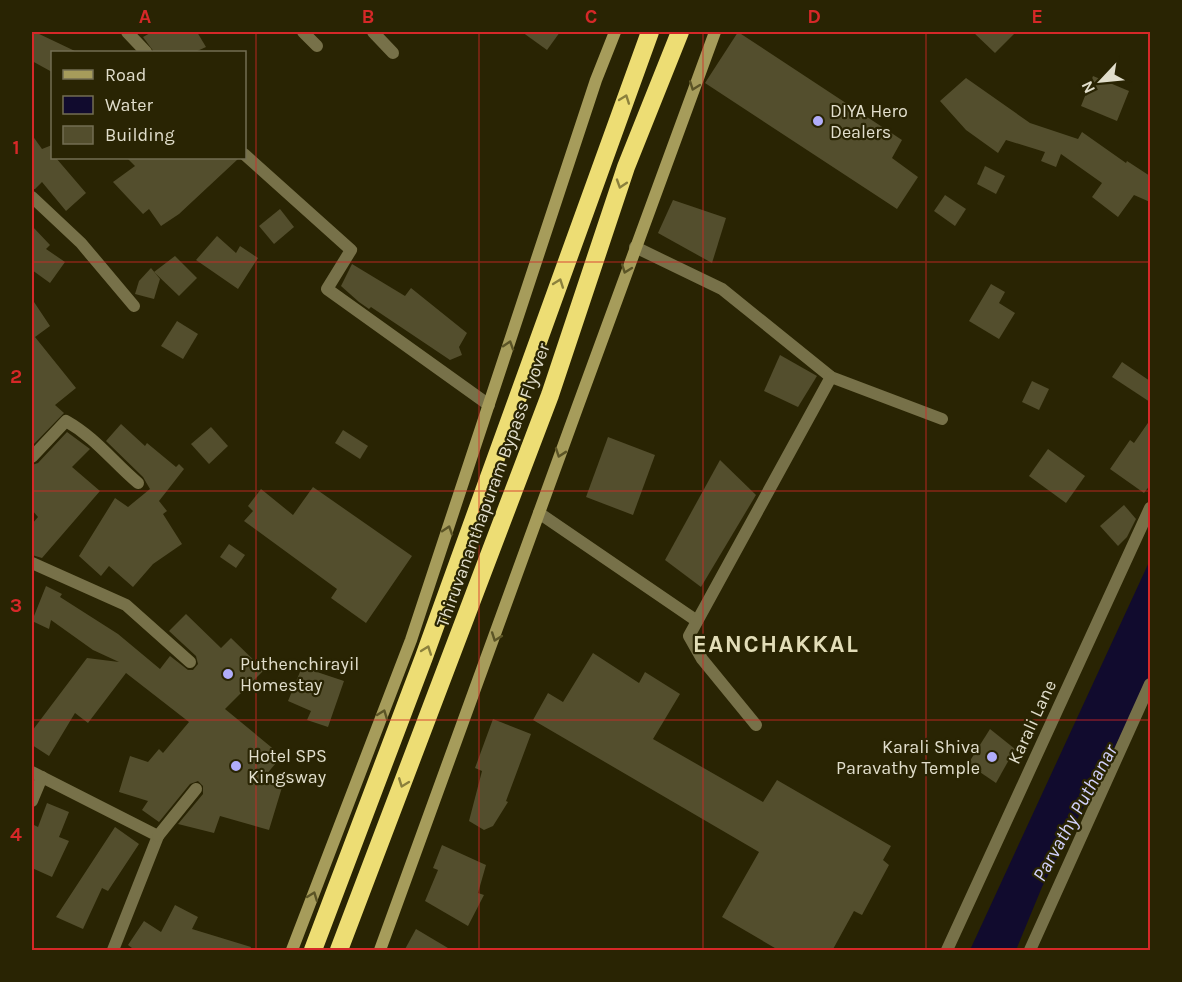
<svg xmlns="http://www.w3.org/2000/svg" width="1182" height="982" font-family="Karla,sans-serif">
	<rect width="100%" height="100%" fill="#292403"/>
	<!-- water -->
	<polygon fill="#110b2e" points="1150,560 1150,679 1042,887 1016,950 970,950"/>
	<!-- building -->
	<g fill="#534e2d">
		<polygon points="32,32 35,32 77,52 52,52 52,72 32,61"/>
		<polygon points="152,32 197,32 206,47 195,52 154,52 143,37"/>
		<polygon points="522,32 560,32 547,50"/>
		<polygon points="738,32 902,140 892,158 918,177 897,209 705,83"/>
		<polygon points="973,32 1016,32 995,53"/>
		<polygon points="1093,76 1129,91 1117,121 1081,106"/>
		<polygon points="966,78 1030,123 1078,139 1082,132 1126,163 1127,161 1150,176 1150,202 1134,195 1118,217 1092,197 1102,183 1061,154 1056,167 1041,161 1045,152 1006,140 998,153 966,130 940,101"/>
		<polygon points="32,135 42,149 52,145 52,158 56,158 86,193 66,211 42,182 35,189 32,189"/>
		<polygon points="127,158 237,158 238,159 179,214 161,226 149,209 143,214 113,182 135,166"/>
		<polygon points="985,166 1005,176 996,194 977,184"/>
		<polygon points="945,195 966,209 955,226 934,211"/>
		<polygon points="673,200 726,218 712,263 658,233"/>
		<polygon points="280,209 294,227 274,244 259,226"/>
		<polygon points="32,226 50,245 46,249 65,262 50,283 32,270"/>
		<polygon points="217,236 236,253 240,246 258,258 238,289 196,260"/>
		<polygon points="175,256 197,278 179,296 154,272"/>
		<polygon points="352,264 405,296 411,288 467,333 459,347 462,355 450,360 371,307 369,309 359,302 341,286"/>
		<polygon points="151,268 160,279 154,299 135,294 139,281"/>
		<polygon points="991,284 1005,292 999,303 1015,313 999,339 969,321"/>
		<polygon points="32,299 50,326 35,337 76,388 55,405 64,413 32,446"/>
		<polygon points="177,321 198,334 183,359 161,346"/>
		<polygon points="780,355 817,376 798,407 764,391"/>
		<polygon points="1122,362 1150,381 1150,402 1112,377"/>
		<polygon points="1032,381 1049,389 1039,410 1022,402"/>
		<polygon points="1150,420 1150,485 1144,493 1110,469 1130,440 1134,443"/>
		<polygon points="121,424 145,446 147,443 176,467 179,464 184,469 159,501 167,511 163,514 182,544 153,564 133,587 109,566 101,576 79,556 115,498 128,507 150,489 143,477 106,441"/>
		<polygon points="211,427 228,446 209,464 191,444"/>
		<polygon points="343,430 368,446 360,459 335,443"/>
		<polygon points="67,432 90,449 72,467 100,491 42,558 32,555 32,524 38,517 32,510 32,465 38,463"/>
		<polygon points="608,437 655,455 633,515 586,497"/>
		<polygon points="1048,449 1085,476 1066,503 1029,476"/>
		<polygon points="720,460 756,495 701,587 665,560"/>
		<polygon points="313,487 412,556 366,623 331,598 337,589 244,521 253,511 248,506 261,489 293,515"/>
		<polygon points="1124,505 1136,519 1127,537 1118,546 1100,526"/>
		<polygon points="229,544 245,555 236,568 220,557"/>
		<polygon points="46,586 62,594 60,597 118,634 160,669 170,656 188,670 193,670 198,664 196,656 169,631 186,614 221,648 231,638 264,670 225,709 282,756 265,776 283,784 269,830 220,816 214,833 178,824 203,794 203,786 198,781 190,784 159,822 142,810 148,801 119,792 130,756 148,762 159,749 163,753 189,722 126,673 88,723 75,713 49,756 32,745 32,731 87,658 119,662 93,650 51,620 49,629 32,621"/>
		<polygon points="593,653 639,683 645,672 680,694 653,739 763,802 777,780 891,846 883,860 889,865 862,915 854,911 832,951 780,951 722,917 759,852 533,720 548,693 563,702"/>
		<polygon points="302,667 344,681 328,727 307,720 311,711 288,701"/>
		<polygon points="493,719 531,734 506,801 508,802 493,826 484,830 469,821 482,771 475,768"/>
		<polygon points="990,729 1015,749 996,783 968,764"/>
		<polygon points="47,803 69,812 59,837 69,841 52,877 32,868 32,824 38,827"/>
		<polygon points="115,827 139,844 108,891 102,888 83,929 56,917"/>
		<polygon points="442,845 486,865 478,893 484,895 468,926 425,901 438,870 433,868"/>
		<polygon points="175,905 198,917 192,929 251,947 250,951 136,951 128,945 144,921 161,932"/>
		<polygon points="416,929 453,951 404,951"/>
	</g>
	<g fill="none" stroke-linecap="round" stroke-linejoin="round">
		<!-- street -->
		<g stroke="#777149" stroke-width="12">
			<polyline points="127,32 146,52"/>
			<polyline points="303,32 317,46"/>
			<polyline points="373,32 393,53"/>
			<polyline points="244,154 351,250 327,289 489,405"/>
			<polyline points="32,197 81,243 134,306"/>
			<polyline points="635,247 722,289 831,377 942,419"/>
			<path d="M32,457l34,-36c30,17 46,40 72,62"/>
			<polyline points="539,513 697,621"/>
			<polyline points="32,563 126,605 190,662"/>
			<polyline points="756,725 702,659 689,636 831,377"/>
			<polyline points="32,772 158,836 113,950"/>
			<polyline points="32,801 42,777"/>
			<polyline points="158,836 196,789"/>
			<polyline points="947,950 1150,508"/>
			<polyline points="1030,950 1150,684"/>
		</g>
		<!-- secondary -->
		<g stroke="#a69c5b" stroke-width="12">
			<polyline points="292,950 411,640 596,80 615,32"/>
			<path d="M380,950c113,-305 221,-613 335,-918"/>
		</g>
		<!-- highway -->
		<g stroke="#eddd74" stroke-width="18">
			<polyline points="313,950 424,657 650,32"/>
			<polyline points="339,950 550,395 626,167 680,32"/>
		</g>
	</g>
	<!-- one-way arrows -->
	<defs><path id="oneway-chevron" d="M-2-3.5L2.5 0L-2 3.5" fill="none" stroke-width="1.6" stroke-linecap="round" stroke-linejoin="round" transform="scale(1.5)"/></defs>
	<g stroke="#5b5426">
		<use href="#oneway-chevron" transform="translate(694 86) rotate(110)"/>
		<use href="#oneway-chevron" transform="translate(626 269) rotate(110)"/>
		<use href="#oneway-chevron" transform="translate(509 345) rotate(-72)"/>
		<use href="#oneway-chevron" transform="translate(560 453) rotate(109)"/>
		<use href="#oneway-chevron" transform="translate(448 530) rotate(-72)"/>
		<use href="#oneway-chevron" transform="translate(496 637) rotate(110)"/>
		<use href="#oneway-chevron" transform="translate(383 714) rotate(-69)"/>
		<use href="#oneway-chevron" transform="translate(313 896) rotate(-69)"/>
	</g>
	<g stroke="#8b803c">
		<use href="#oneway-chevron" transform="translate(625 99) rotate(-70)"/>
		<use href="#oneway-chevron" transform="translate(621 184) rotate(108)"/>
		<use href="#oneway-chevron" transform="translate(559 283) rotate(-70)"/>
		<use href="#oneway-chevron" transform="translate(427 650) rotate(-70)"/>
		<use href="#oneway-chevron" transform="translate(403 783) rotate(111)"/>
	</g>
	<!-- grid -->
	<path fill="none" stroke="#d62828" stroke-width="1.5" stroke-opacity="0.55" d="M256,32v918M479,32v918M703,32v918M926,32v918M32,262h1118M32,491h1118M32,720h1118"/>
	<!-- markers -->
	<g fill="#b1adfa" stroke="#292403" stroke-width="2">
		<circle cx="818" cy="121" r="6"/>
		<circle cx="228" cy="674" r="6"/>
		<circle cx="992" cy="757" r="6"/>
		<circle cx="236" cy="766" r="6"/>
	</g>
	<g text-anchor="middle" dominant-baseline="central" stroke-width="4.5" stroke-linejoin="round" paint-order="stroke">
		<!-- poi labels -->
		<g font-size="18" fill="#e1decc" stroke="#292403" text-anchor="start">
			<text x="830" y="111">DIYA Hero<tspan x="830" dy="21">Dealers</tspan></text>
			<text x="240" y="664">Puthenchirayil<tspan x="240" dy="21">Homestay</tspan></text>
			<text x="980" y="747" text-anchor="end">Karali Shiva<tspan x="980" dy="21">Paravathy Temple</tspan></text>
			<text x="248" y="756">Hotel SPS<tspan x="248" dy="21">Kingsway</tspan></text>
		</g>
		<!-- street labels -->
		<g font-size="18" fill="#e1decc" stroke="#292403">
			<text transform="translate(493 485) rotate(-70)">Thiruvananthapuram Bypass Flyover</text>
			<text transform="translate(1032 722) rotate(-65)">Karali Lane</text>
		</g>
		<!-- water labels -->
		<g font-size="20" font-style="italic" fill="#d2d1fc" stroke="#292403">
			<text transform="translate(1075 813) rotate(-61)">Parvathy Puthanar</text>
		</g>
		<!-- district labels -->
		<g font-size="24" font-weight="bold" letter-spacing="1.5" fill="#e2ddb8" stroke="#292403">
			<text x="776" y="644">EANCHAKKAL</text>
		</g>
	</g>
	<!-- border -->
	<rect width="1182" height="982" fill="none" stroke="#292403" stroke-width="66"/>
	<!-- legend -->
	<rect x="51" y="51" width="195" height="108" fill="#292403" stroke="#736e53" stroke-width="1.5"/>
	<rect x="63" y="70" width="30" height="9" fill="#a69c5b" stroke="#736e53" stroke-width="1.5"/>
	<text x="105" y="81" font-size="18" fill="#e1decc">Road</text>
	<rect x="63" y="96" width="30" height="18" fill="#110b2e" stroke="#736e53" stroke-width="1.5"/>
	<text x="105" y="111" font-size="18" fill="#e1decc">Water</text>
	<rect x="63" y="126" width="30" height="18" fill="#534e2d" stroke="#736e53" stroke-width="1.5"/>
	<text x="105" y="141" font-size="18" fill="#e1decc">Building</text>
	<!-- north arrow -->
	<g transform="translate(1101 81) rotate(244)" stroke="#292403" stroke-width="4.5" paint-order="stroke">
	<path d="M0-4.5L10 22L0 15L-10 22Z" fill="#e1decc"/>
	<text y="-9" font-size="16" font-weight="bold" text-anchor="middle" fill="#e1decc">N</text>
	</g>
	<rect x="33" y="33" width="1116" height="916" fill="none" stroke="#d62828" stroke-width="2"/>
	<g font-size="20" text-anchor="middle" font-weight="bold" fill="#d62828">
		<text x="145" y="23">A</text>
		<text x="368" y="23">B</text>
		<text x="591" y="23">C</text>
		<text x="814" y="23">D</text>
		<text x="1037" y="23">E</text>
		<text x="16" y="154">1</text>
		<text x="16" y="383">2</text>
		<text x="16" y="612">3</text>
		<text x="16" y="841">4</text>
	</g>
</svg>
